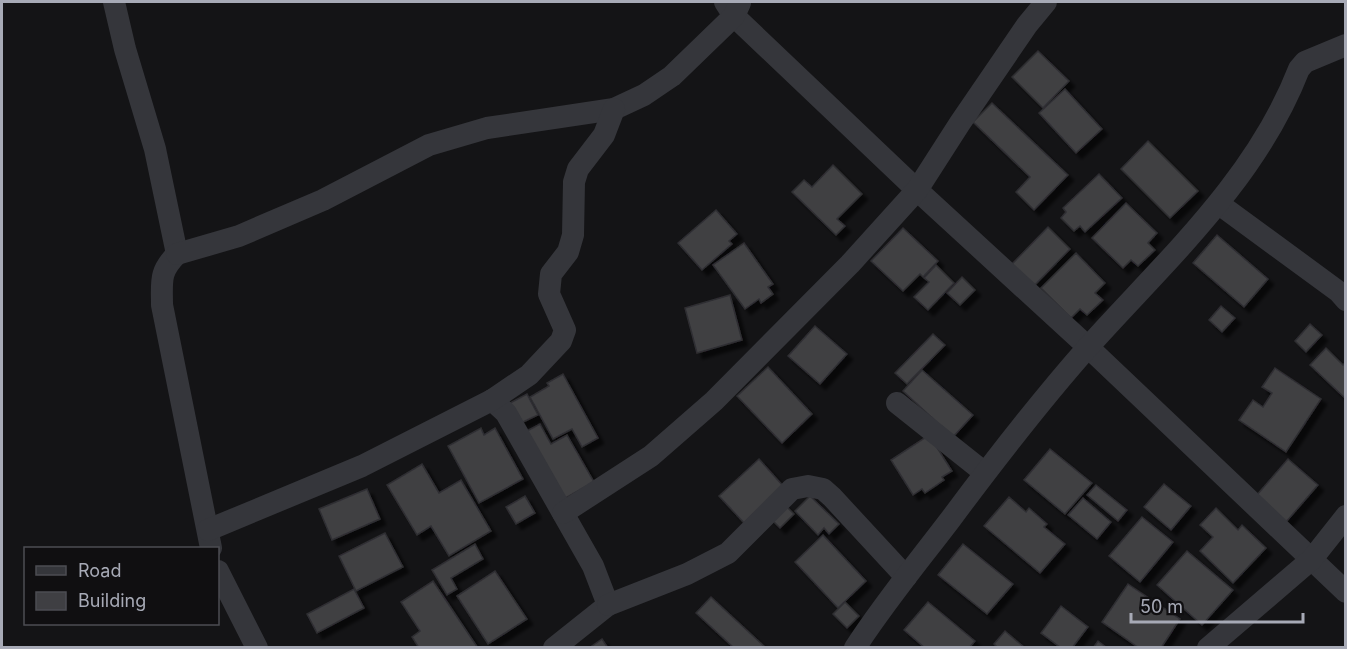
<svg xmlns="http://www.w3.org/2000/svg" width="1347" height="649" font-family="Inter,sans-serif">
	<defs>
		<filter id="shadow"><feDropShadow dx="5.5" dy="5.5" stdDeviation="1.5" flood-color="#0009"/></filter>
	</defs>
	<rect width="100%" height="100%" fill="#141416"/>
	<!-- building -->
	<g fill="#3f3f43" stroke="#2f2e32" stroke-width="1.5" filter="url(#shadow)">
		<polygon points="1038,51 1069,81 1043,108 1012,77"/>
		<polygon points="1065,89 1102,129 1076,153 1039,113"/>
		<polygon points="992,103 1068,175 1034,210 1016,192 1030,177 973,122"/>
		<polygon points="1148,141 1198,191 1170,218 1121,169"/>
		<polygon points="833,165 862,194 837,219 845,226 836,235 792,192 804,180 812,187"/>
		<polygon points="1099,174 1122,198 1085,232 1080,226 1074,231 1061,218 1066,212 1063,208"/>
		<polygon points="1126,203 1157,233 1148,243 1155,250 1138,266 1131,260 1123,268 1092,238"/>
		<polygon points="716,210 737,234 729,241 732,244 702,270 678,243"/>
		<polygon points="1048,227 1070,249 1034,286 1012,264"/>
		<polygon points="903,228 938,261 923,277 920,274 903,291 871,261"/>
		<polygon points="1217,235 1268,279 1244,307 1193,263"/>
		<polygon points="744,243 773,284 768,287 773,294 761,303 759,299 745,309 713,265"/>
		<polygon points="1076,253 1105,283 1095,293 1103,300 1087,315 1080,309 1071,318 1041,288"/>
		<polygon points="936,265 954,283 928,310 914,297 929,282 924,278"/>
		<polygon points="962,277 975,290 960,305 947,293"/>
		<polygon points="730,295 742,340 697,353 685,308"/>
		<polygon points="1221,306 1235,318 1222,332 1209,320"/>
		<polygon points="1310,324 1322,335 1306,352 1295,341"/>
		<polygon points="815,326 847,354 820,384 788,356"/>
		<polygon points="933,334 945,345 907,384 895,373"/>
		<polygon points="1326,348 1343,365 1346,362 1346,399 1310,365"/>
		<polygon points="768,367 812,414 782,443 737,396"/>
		<polygon points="1275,368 1321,399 1286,452 1239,420 1253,400 1263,407 1272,393 1262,387"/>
		<polygon points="922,370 973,415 953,437 903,391"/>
		<polygon points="563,374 598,438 582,447 572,429 553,439 530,397 549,386 547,383"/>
		<polygon points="527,394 538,415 521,423 510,403"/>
		<polygon points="540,424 551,444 567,435 594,482 562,500 523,433"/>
		<polygon points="481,428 484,435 495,428 523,479 479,503 448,446"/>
		<polygon points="929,435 952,471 942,477 944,480 925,493 922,489 913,495 891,460"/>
		<polygon points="1050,449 1092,483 1065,514 1024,480"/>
		<polygon points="759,459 784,487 744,523 719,496"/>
		<polygon points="1288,459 1318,485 1286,522 1256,496"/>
		<polygon points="422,464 439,493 461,480 491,531 449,556 431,526 417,535 387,485"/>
		<polygon points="1164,484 1191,506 1171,530 1144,507"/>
		<polygon points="1096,485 1127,510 1118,521 1087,495"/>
		<polygon points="367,489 380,519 332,540 319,509"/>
		<polygon points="525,496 535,513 516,524 506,507"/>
		<polygon points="810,496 839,524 829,534 824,528 818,535 795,511"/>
		<polygon points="1009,497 1026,512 1029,508 1047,524 1044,527 1065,544 1040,573 984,526"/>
		<polygon points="1083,498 1111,522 1097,539 1068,515"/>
		<polygon points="783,503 794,514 780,528 769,517"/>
		<polygon points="1216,508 1238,530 1242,525 1266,548 1233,583 1200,551 1213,537 1200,525"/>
		<polygon points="1142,517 1173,542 1140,582 1109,556"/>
		<polygon points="385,533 403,567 356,591 339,556"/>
		<polygon points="823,535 866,581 838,608 795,562"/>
		<polygon points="475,544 483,559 451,578 457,589 447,595 432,570"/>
		<polygon points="963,544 1013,584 987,614 938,575"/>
		<polygon points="1187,551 1233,590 1202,625 1157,585"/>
		<polygon points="495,571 527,619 488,644 457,596"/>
		<polygon points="433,581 478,648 419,648 412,637 420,631 401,602"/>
		<polygon points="1128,584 1180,619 1161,648 1139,648 1102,622"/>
		<polygon points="354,589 364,608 317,633 307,614"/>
		<polygon points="711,597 766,648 734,648 696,613"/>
		<polygon points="845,602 859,616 847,628 833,614"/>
		<polygon points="928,602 975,641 969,648 925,648 904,630"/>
		<polygon points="1061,606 1088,627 1072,648 1061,648 1041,633"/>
		<polygon points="1005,631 1025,648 998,648 994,644"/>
		<polygon points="602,639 608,648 589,648"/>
		<polygon points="1098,641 1107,648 1093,648"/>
	</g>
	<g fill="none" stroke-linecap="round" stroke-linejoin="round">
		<!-- minor -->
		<g stroke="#35363b" stroke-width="22">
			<path d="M114,2l11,47 30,100 22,105c-18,18 -15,27 -15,51l49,243"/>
			<polyline points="725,2 734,16 917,190 1088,347 1346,592"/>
			<polyline points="1219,204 1339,292 1346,300"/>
			<polyline points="177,254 239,236 323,200 429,145 487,128 614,109 644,95 672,76 734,16 740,3"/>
			<polyline points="492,400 506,413 593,566 608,605 554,648"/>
			<polyline points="897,403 985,473"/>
			<polyline points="563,513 651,456 714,401 850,264 917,190 960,123 1027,25 1046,2"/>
			<polyline points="208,530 362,466 492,400 529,375 561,341 565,330 549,294 551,274 568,252 573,235 574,182 578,169 604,135 614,109"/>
			<polyline points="218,571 257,648"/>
			<polyline points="608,605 687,574 728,553 792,489 808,486 823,489 832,497 906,577"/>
			<path d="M855,648c29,-45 63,-86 95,-128 44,-59 90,-119 139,-174 77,-86 167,-166 210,-277l6,-7 41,-17"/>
			<polyline points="1208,648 1312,559 1346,516"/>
		</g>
	</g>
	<!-- border -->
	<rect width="1347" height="649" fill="none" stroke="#a7aab6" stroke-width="6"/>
	<!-- legend -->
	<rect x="24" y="547" width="195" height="78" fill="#100f11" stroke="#4c4d53" stroke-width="1.5"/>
	<rect x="36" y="566" width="30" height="9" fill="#35363b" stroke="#4c4d53" stroke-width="1.5"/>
	<text x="78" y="577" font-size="18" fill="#a7aab6">Road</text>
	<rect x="36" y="592" width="30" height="18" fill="#3f3f43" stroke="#4c4d53" stroke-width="1.5"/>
	<text x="78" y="607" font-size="18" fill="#a7aab6">Building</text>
	<!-- scale -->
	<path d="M1131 613v9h172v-9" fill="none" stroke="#a7aab6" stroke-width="3"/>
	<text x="1140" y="613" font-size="18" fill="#a7aab6" stroke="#100f11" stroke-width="4.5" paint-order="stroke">50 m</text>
</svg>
